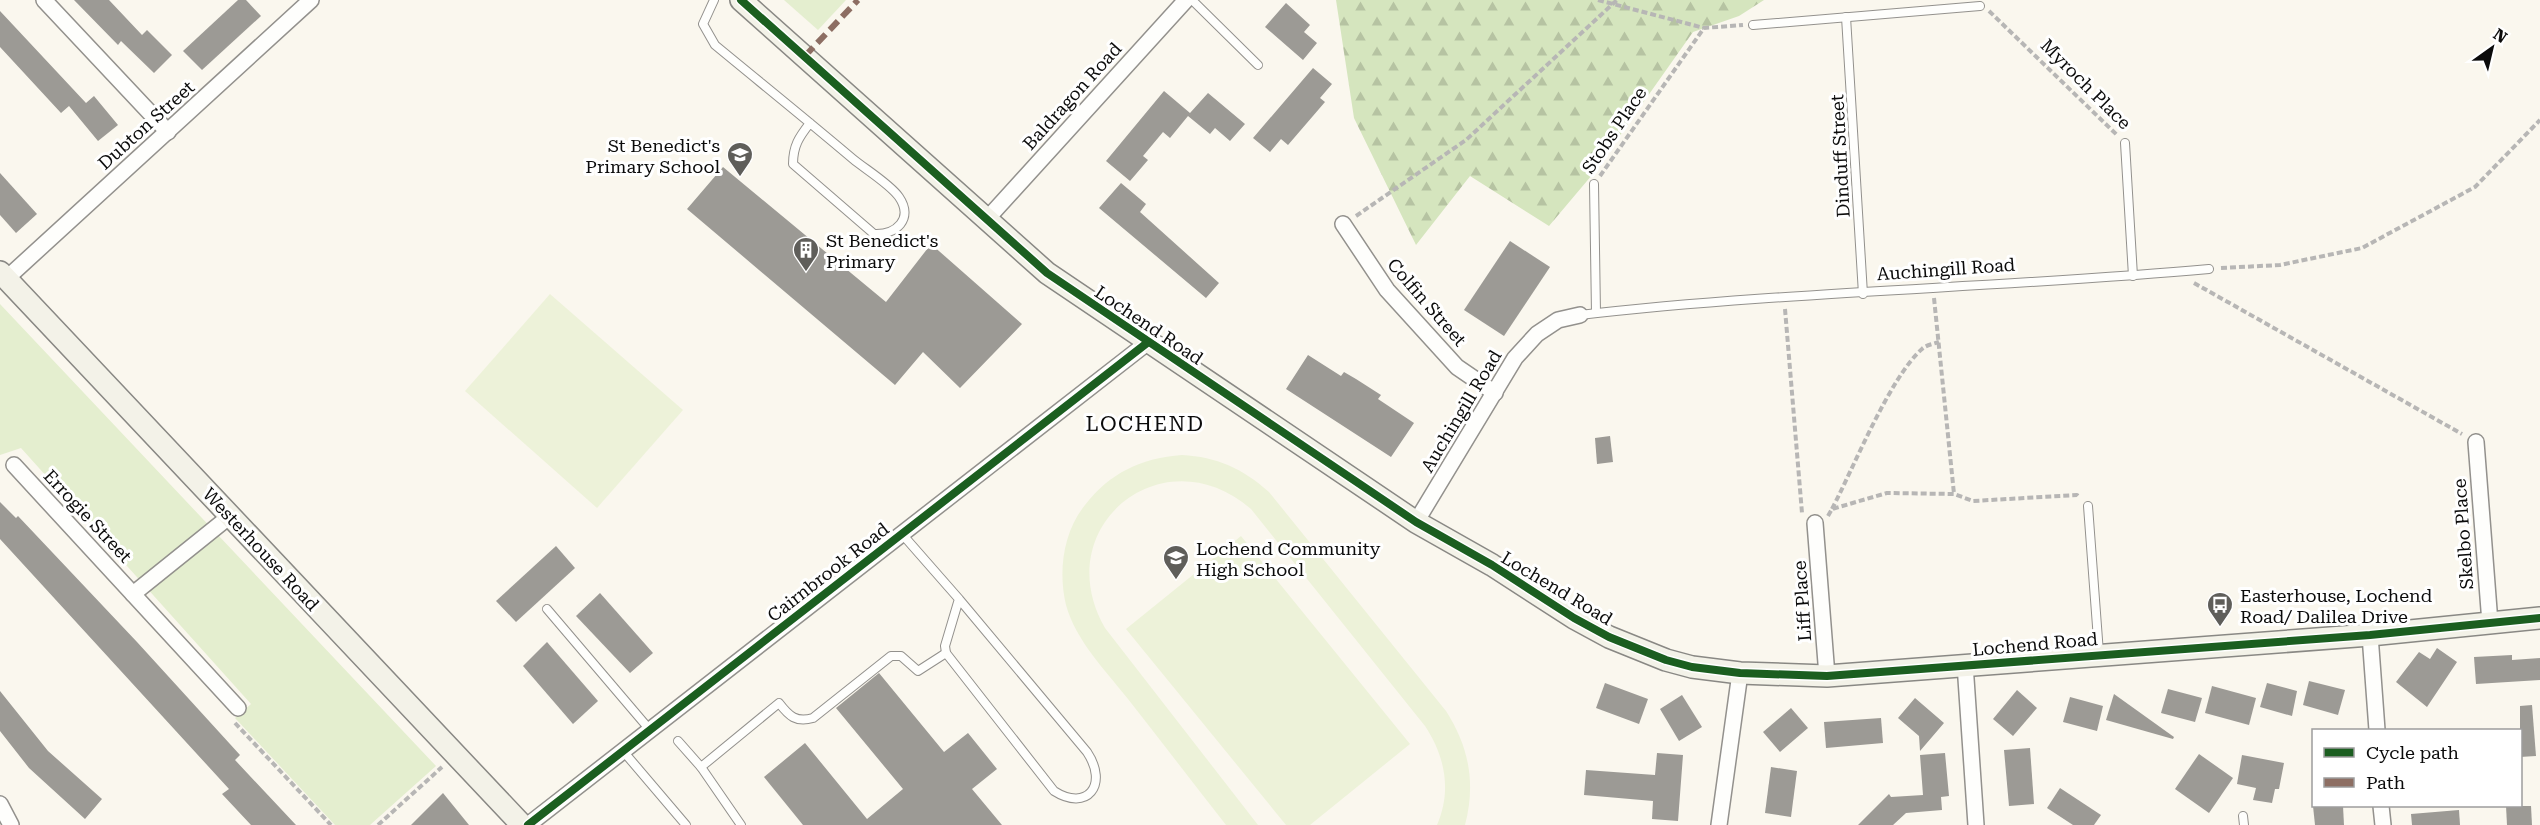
<svg xmlns="http://www.w3.org/2000/svg" width="2540" height="825" font-family="'Roboto Serif',serif">
	<defs>
		<pattern id="forest-firs" width="22" height="20" patternUnits="userSpaceOnUse" patternTransform="scale(1.5)"><rect width="22" height="20" fill="#d5e5be"/><path d="M5 1l3.5 6h-7zM16 11l3.5 6h-7z" fill="#b6c3a2"/></pattern>
	</defs>
	<rect width="100%" height="100%" fill="#faf7ee"/>
	<!-- grass -->
	<g fill="#e4eecf">
		<polygon points="784,0 846,0 818,30"/>
		<polygon points="0,304 436,766 370,825 335,825 235,718 251,704 21,448 0,455"/>
	</g>
	<!-- forest -->
	<polygon fill="url(#forest-firs)" points="1336,0 1764,0 1739,16 1693,32 1592,175 1549,226 1470,176 1416,245 1354,118"/>
	<!-- pitch -->
	<g fill="#edf2d9">
		<polygon points="550,294 683,410 597,508 465,391"/>
		<path d="M1182,455c35,2 60,13 87,37l177,219c23,36 30,72 19,114h-28c15,-34 8,-69 -12,-99l-174,-217c-88,-76 -204,18 -146,119l153,197h-32c-33,-42 -65,-84 -98,-126 -22,-28 -52,-58 -62,-94 -8,-33 -3,-73 19,-100 25,-32 56,-47 97,-50z"/>
		<polygon points="1241,536 1410,744 1310,825 1286,825 1126,629"/>
	</g>
	<!-- building -->
	<g fill="#9c9a95">
		<polygon points="74,0 109,0 142,35 147,30 172,55 154,73 121,41 118,45"/>
		<polygon points="238,0 246,0 261,16 202,70 183,51"/>
		<polygon points="1286,3 1310,25 1304,32 1317,43 1303,60 1265,27"/>
		<polygon points="0,11 86,103 94,96 118,125 98,141 69,106 61,113 0,47"/>
		<polygon points="1313,68 1332,84 1320,98 1325,102 1288,145 1281,139 1270,152 1253,138"/>
		<polygon points="1164,91 1190,113 1208,93 1245,124 1230,141 1215,128 1210,134 1188,116 1170,138 1163,132 1143,156 1148,160 1130,181 1106,161"/>
		<polygon points="723,167 886,302 931,244 1022,324 960,388 923,352 895,385 687,209"/>
		<polygon points="0,173 37,214 16,233 0,215"/>
		<polygon points="1121,183 1146,204 1140,212 1219,283 1206,298 1099,208"/>
		<polygon points="1510,241 1550,267 1504,336 1464,310"/>
		<polygon points="1308,355 1341,376 1344,372 1356,379 1381,395 1378,399 1414,423 1391,457 1286,389"/>
		<polygon points="1610,436 1613,462 1597,464 1595,438"/>
		<polygon points="0,502 16,518 18,516 137,642 240,755 235,760 296,825 251,825 222,794 229,789 0,539"/>
		<polygon points="556,546 575,568 516,622 496,601"/>
		<polygon points="600,593 653,653 630,673 576,616"/>
		<polygon points="547,642 598,701 573,724 523,666"/>
		<polygon points="2437,648 2457,662 2427,707 2396,682 2419,652 2430,659"/>
		<polygon points="2512,655 2512,660 2540,658 2540,680 2476,684 2474,657"/>
		<polygon points="879,673 944,752 968,733 997,769 972,789 1002,825 803,825 764,777 805,743 867,819 903,789 836,708"/>
		<polygon points="2309,681 2345,690 2338,715 2303,705"/>
		<polygon points="1605,683 1648,699 1639,724 1596,708"/>
		<polygon points="2267,683 2297,691 2292,716 2260,707"/>
		<polygon points="2212,686 2256,698 2249,725 2205,713"/>
		<polygon points="2168,689 2202,698 2195,722 2161,713"/>
		<polygon points="2017,690 2037,708 2013,736 1993,719"/>
		<polygon points="0,691 48,751 102,799 85,819 29,768 0,731"/>
		<polygon points="2114,694 2174,737 2173,739 2106,720"/>
		<polygon points="1682,695 1702,727 1679,741 1660,709"/>
		<polygon points="2070,697 2103,706 2097,731 2063,722"/>
		<polygon points="1915,698 1944,723 1920,751 1919,736 1898,718"/>
		<polygon points="2532,705 2536,756 2520,757 2520,706"/>
		<polygon points="1791,708 1808,728 1780,752 1763,732"/>
		<polygon points="1881,718 1883,743 1826,748 1824,722"/>
		<polygon points="2030,748 2034,804 2009,806 2004,750"/>
		<polygon points="1657,753 1683,755 1678,821 1652,819 1653,801 1584,795 1586,770 1655,775"/>
		<polygon points="1945,753 1949,796 1941,797 1942,810 1906,813 1893,825 1858,825 1889,794 1891,797 1923,795 1920,755"/>
		<polygon points="2199,754 2233,778 2209,813 2175,789"/>
		<polygon points="2242,755 2284,763 2279,789 2275,789 2272,803 2253,800 2256,788 2237,784"/>
		<polygon points="1771,767 1797,771 1791,817 1765,813"/>
		<polygon points="2060,788 2101,815 2094,825 2073,825 2047,808"/>
		<polygon points="443,793 469,825 411,825"/>
		<polygon points="2313,806 2343,806 2344,825 2315,825"/>
		<polygon points="2506,806 2531,806 2532,825 2507,825"/>
		<polygon points="2459,810 2460,825 2412,825 2411,814"/>
	</g>
	<g fill="none" stroke-linecap="round" stroke-linejoin="round">
		<defs>
			<g id="lane">
				<path d="M714,0l-11,24 12,21c46,38 92,75 138,114 12,10 37,25 46,38 15,22 -3,38 -25,37l-81,-70c0,-18 6,-27 17,-41"/>
				<polyline points="1192,0 1258,65"/>
				<polyline points="1846,17 1863,294"/>
				<polyline points="1753,25 1980,6"/>
				<polyline points="2125,143 2133,276"/>
				<polyline points="1594,184 1596,313"/>
				<path d="M1580,315c209,-24 420,-27 629,-46"/>
				<polyline points="2088,506 2099,653"/>
				<path d="M902,534l57,65 -14,47 1,7 108,138c33,21 55,-6 33,-39l-128,-153"/>
				<polyline points="547,609 650,730"/>
				<path d="M678,741l23,26 78,-64c10,13 17,20 34,15l78,-62h10l17,15 28,-18"/>
				<polyline points="623,751 686,825"/>
				<polyline points="701,767 741,825"/>
				<polyline points="2243,816 2244,825"/>
			</g>
			<g id="street">
				<polyline points="44,0 168,132"/>
				<polyline points="987,219 1186,0"/>
				<polyline points="1343,224 1387,290 1457,367 1495,393"/>
				<polyline points="6,279 311,0"/>
				<polyline points="2476,442 2490,623"/>
				<polyline points="14,465 238,708"/>
				<polyline points="1416,522 1515,358 1537,334 1558,320 1580,315"/>
				<polyline points="1815,523 1827,676"/>
				<polyline points="133,594 230,516"/>
				<polyline points="2370,635 2377,730"/>
				<polyline points="1965,664 1976,825"/>
				<polyline points="0,804 11,825"/>
				<polyline points="2381,806 2383,825"/>
				<polyline points="528,825 1147,343"/>
				<polyline points="1719,825 1740,673"/>
			</g>
			<g id="secondary">
				<polyline points="741,0 1047,273 1416,522 1492,565 1574,618 1609,637 1666,660 1692,667 1740,673 1827,676 2370,635 2540,618"/>
				<polyline points="0,272 522,825"/>
			</g>
		</defs>
		<!-- lane casing -->
		<use href="#lane" stroke="#93918d" stroke-width="10"/>
		<!-- street casing -->
		<use href="#street" stroke="#93918d" stroke-width="18"/>
		<!-- secondary casing -->
		<use href="#secondary" stroke="#898884" stroke-width="24"/>
		<!-- path -->
		<g stroke="#b7b6b5" stroke-width="4" stroke-dasharray="6 3" stroke-linecap="butt">
			<polyline points="1598,0 1704,28"/>
			<polyline points="1989,11 2117,135"/>
			<polyline points="1600,176 1704,28 1743,25"/>
			<polyline points="1356,216 1466,140 1617,0"/>
			<polyline points="2221,268 2280,265 2362,248 2475,187 2540,120"/>
			<polyline points="2194,283 2462,434"/>
			<polyline points="1934,298 1954,494"/>
			<polyline points="1785,309 1802,513"/>
			<path d="M1832,509c21,-40 58,-132 90,-160 4,-4 11,-5 17,-7"/>
			<polyline points="1828,516 1832,509 1887,493 1954,494 1973,501 2077,495 2079,497"/>
			<polyline points="235,723 331,825"/>
			<polyline points="378,825 442,767"/>
		</g>
		<!-- lane -->
		<use href="#lane" stroke="#fefefc" stroke-width="8"/>
		<!-- street -->
		<use href="#street" stroke="#fefefc" stroke-width="15"/>
		<!-- secondary -->
		<use href="#secondary" stroke="#f3f2e8" stroke-width="21"/>
		<!-- quiet -->
		<polyline stroke="#8d6e63" stroke-width="6" stroke-dasharray="12 6" stroke-linecap="butt" points="805,56 858,0"/>
		<defs>
			<g id="cycleway">
				<polyline points="741,0 1047,273 1416,522 1492,565 1574,618 1609,637 1666,660 1692,667 1740,673 1827,676 2370,635 2540,618"/>
				<polyline points="528,825 1147,343"/>
			</g>
		</defs>
		<!-- cycleway casing -->
		<use href="#cycleway" stroke="#fff" stroke-width="11"/>
		<!-- cycleway -->
		<use href="#cycleway" stroke="#1b5e20" stroke-width="8"/>
	</g>
	<!-- icons -->
	<defs>
		<symbol id="school-pin" viewBox="-11 -11 22 30"><path d="M0 17L-7.5 6A9.5 9.5 0 1 1 7.5 6Z" fill="#5f5e5a" stroke="#fff"/><path d="M0-5L7-2L0 1L-7-2ZM-4 1L0 2.5L4 1V4Q0 6-4 4Z" fill="#fff"/></symbol>
		<symbol id="building-pin" viewBox="-11 -11 22 30"><path d="M0 17L-7.5 6A9.5 9.5 0 1 1 7.5 6Z" fill="#5f5e5a" stroke="#fff"/><path d="M-4-6H4V6H1V3H-1V6H-4ZM-2.5-4.3h1.7v1.8h-1.7ZM.8-4.3h1.7v1.8H.8ZM-2.5-1h1.7V.8h-1.7ZM.8-1h1.7V.8H.8Z" fill="#fff"/></symbol>
		<symbol id="bus-pin" viewBox="-11 -11 22 30"><path d="M0 17L-7.5 6A9.5 9.5 0 1 1 7.5 6Z" fill="#5f5e5a" stroke="#fff"/><path d="M-5-6H5V4H4V6H2V4H-2V6H-4V4H-5ZM-3.5-4V0h7V-4ZM-3.5 1.2v1.5H-2V1.2ZM2 1.2v1.5H3.5V1.2Z" fill="#fff"/></symbol>
	</defs>
	<g fill-rule="evenodd">
		<use href="#school-pin" x="725" y="140" width="30" height="40"/>
		<use href="#building-pin" x="791" y="235" width="30" height="40"/>
		<use href="#school-pin" x="1161" y="543" width="30" height="40"/>
		<use href="#bus-pin" x="2205" y="590" width="30" height="40"/>
	</g>
	<g text-anchor="middle" dominant-baseline="central" stroke-width="6" stroke-linejoin="round" paint-order="stroke">
		<!-- street labels -->
		<g font-size="18" fill="#0b0b0b" stroke="#fff">
			<text transform="translate(2086 84) rotate(45)">Myroch Place</text>
			<text transform="translate(1072 96) rotate(-48)">Baldragon Road</text>
			<text transform="translate(146 125) rotate(-42)">Dubton Street</text>
			<text transform="translate(1614 130) rotate(-56)">Stobs Place</text>
			<text transform="translate(1840 156) rotate(-93)">Dinduff Street</text>
			<text transform="translate(1946 269) rotate(-4)">Auchingill Road</text>
			<text transform="translate(1427 302) rotate(49)">Colfin Street</text>
			<text transform="translate(1149 325) rotate(34)">Lochend Road</text>
			<text transform="translate(1461 411) rotate(-59)">Auchingill Road</text>
			<text transform="translate(88 516) rotate(47)">Errogie Street</text>
			<text transform="translate(2463 534) rotate(-94)">Skelbo Place</text>
			<text transform="translate(261 549) rotate(47)">Westerhouse Road</text>
			<text transform="translate(828 572) rotate(-38)">Cairnbrook Road</text>
			<text transform="translate(1557 588) rotate(31)">Lochend Road</text>
			<text transform="translate(1802 601) rotate(-94)">Liff Place</text>
			<text transform="translate(2035 644) rotate(-5)">Lochend Road</text>
		</g>
		<!-- poi labels -->
		<g font-size="18" fill="#0b0b0b" stroke="#fff" text-anchor="start">
			<text x="720" y="145" text-anchor="end">St Benedict's<tspan x="720" dy="21">Primary School</tspan></text>
			<text x="826" y="240">St Benedict's<tspan x="826" dy="21">Primary</tspan></text>
			<text x="1196" y="548">Lochend Community<tspan x="1196" dy="21">High School</tspan></text>
			<text x="2240" y="595">Easterhouse, Lochend<tspan x="2240" dy="21">Road/ Dalilea Drive</tspan></text>
		</g>
		<!-- quarter labels -->
		<g font-size="21" letter-spacing="1.5" fill="#0b0b0b" stroke="#fff">
			<text x="1145" y="424">LOCHEND</text>
		</g>
	</g>
	<!-- legend -->
	<rect x="2312" y="729" width="210" height="78" fill="#ffffff" stroke="#9d9d9d" stroke-width="1.5"/>
	<rect x="2324" y="748" width="30" height="9" fill="#1b5e20" stroke="#9d9d9d" stroke-width="1.5"/>
	<text x="2366" y="759" font-size="18" fill="#0b0b0b">Cycle path</text>
	<rect x="2324" y="778" width="30" height="9" fill="#8d6e63" stroke="#9d9d9d" stroke-width="1.5"/>
	<text x="2366" y="789" font-size="18" fill="#0b0b0b">Path</text>
	<!-- north arrow -->
	<g transform="translate(2492 48) rotate(34)" stroke="#ffffff" stroke-width="4.5" paint-order="stroke">
	<path d="M0-4.5L10 22L0 15L-10 22Z" fill="#0b0b0b"/>
	<text y="-9" font-size="16" font-weight="bold" text-anchor="middle" fill="#0b0b0b">N</text>
	</g>
</svg>
